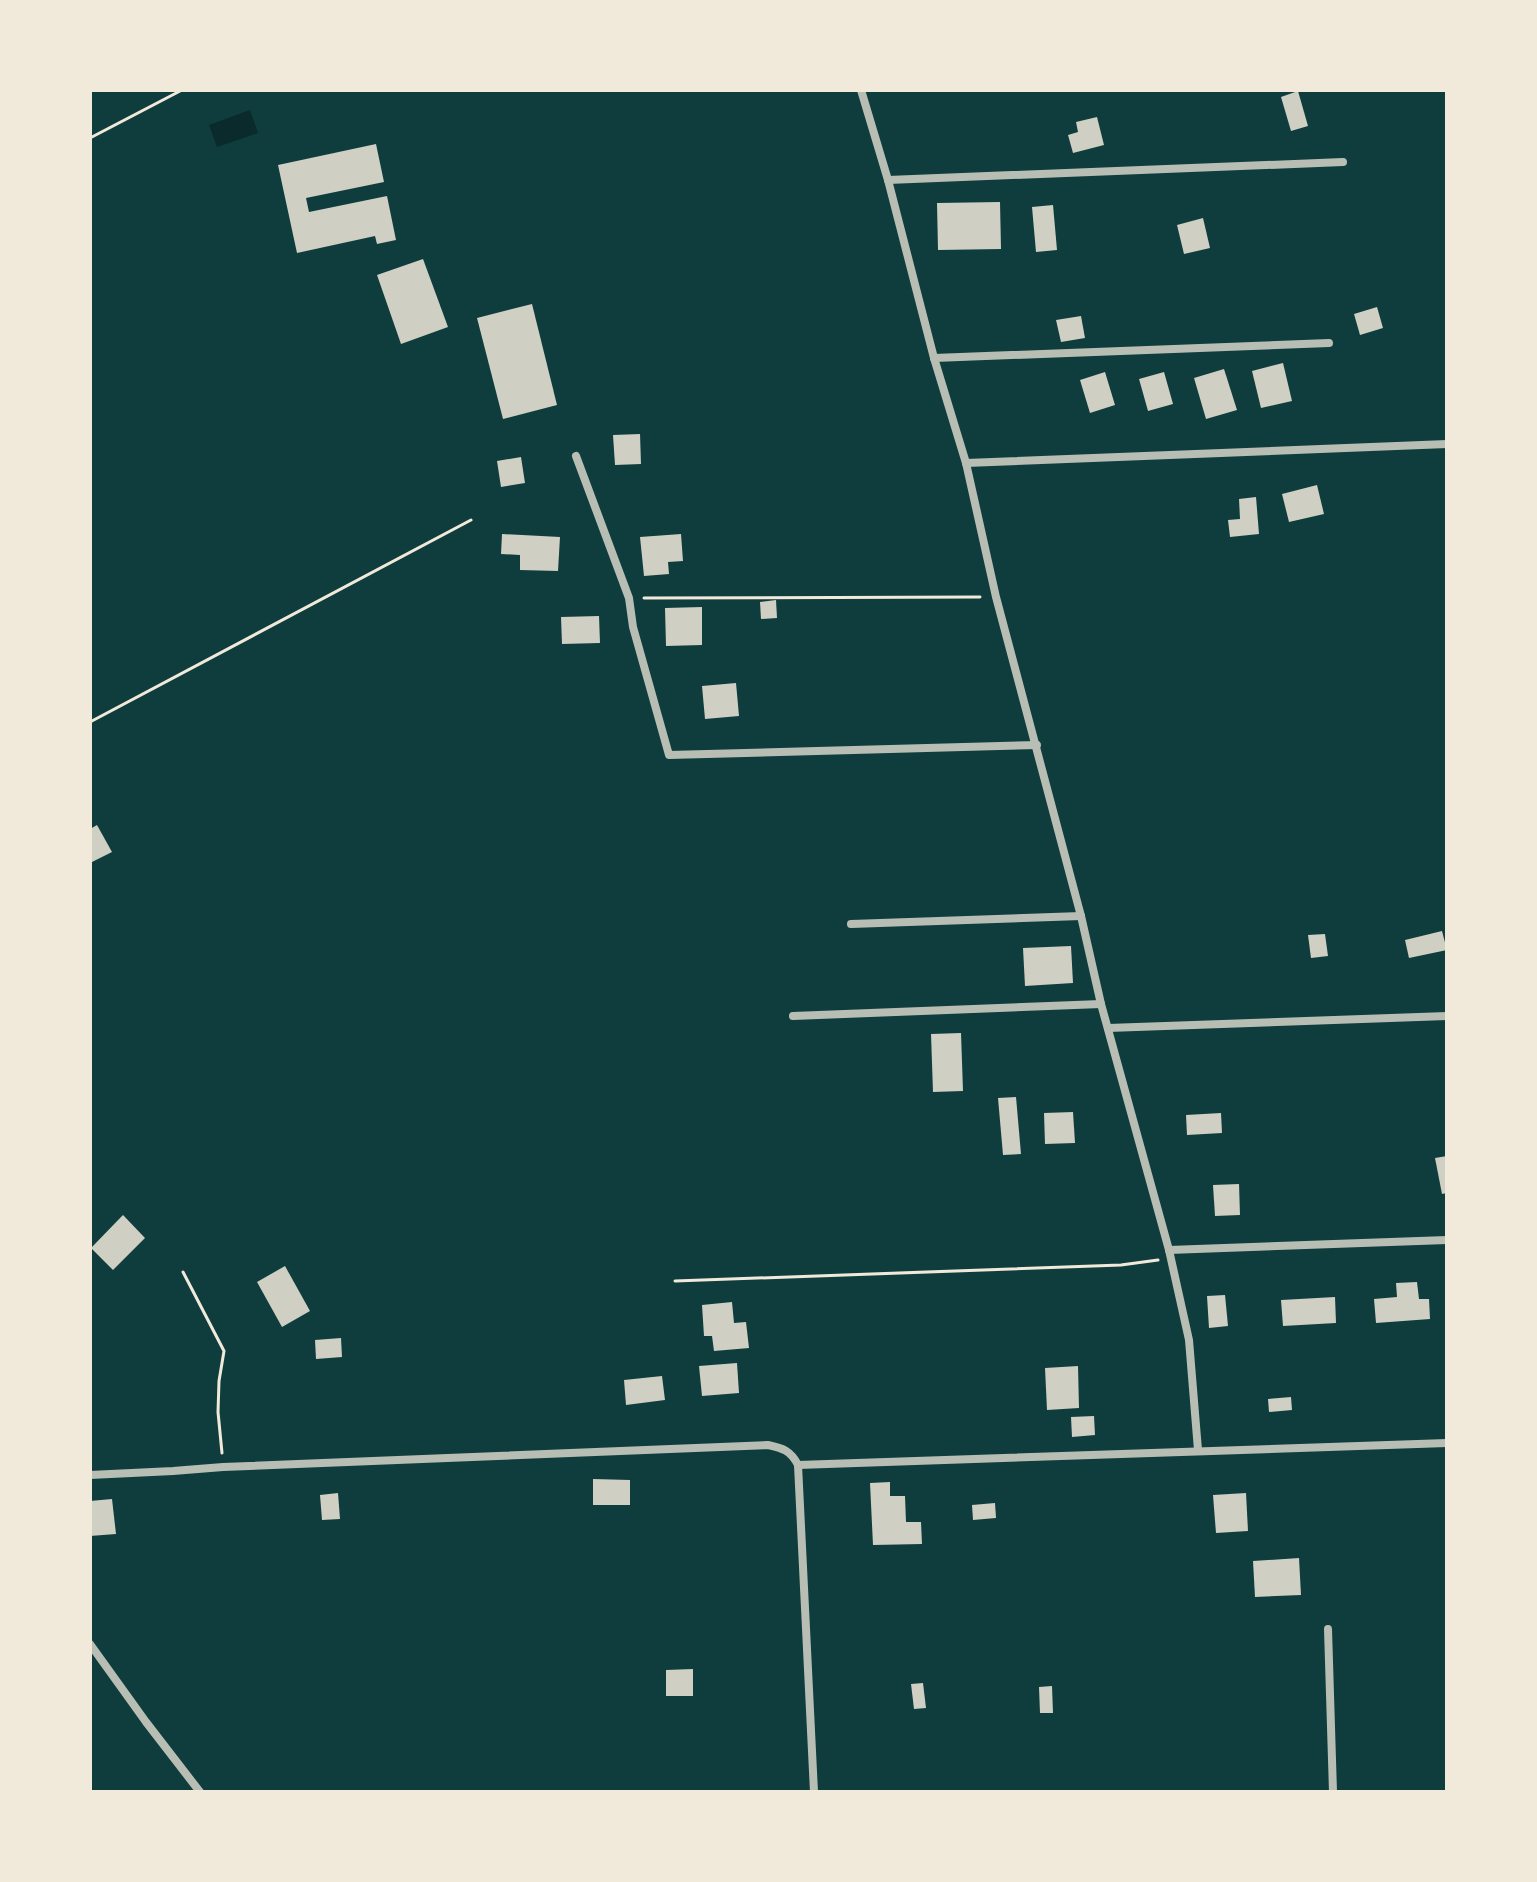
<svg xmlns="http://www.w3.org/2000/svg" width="1537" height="1882" font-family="Overpass,sans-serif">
	<rect width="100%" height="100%" fill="#0f3d3e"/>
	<!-- water -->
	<polygon fill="#0a2a2b" points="250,110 258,133 217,147 209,125"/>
	<!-- building -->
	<g fill="#cfcfc3">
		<polygon points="1298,91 1308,126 1291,131 1281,97"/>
		<polygon points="1097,117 1104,145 1073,153 1068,135 1078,132 1076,122"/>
		<polygon points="376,144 384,182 306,198 309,212 387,196 396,240 377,244 375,236 297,253 278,165"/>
		<polygon points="1000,202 1001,249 938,250 937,203"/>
		<polygon points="1053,205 1057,250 1036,252 1032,207"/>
		<polygon points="1203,218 1210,248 1184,254 1177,225"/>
		<polygon points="423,259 448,327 401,344 377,275"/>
		<polygon points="532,304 557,405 503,419 477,318"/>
		<polygon points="1377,307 1383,328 1360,335 1354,314"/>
		<polygon points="1081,316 1085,338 1061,342 1056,320"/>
		<polygon points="1283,363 1292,401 1261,408 1252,371"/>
		<polygon points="1224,369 1237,410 1206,419 1194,378"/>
		<polygon points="1105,372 1115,405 1090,413 1080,380"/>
		<polygon points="1164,372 1173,404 1148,411 1139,379"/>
		<polygon points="640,434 641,464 615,465 613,435"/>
		<polygon points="521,457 525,483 501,487 497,461"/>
		<polygon points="1317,485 1324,514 1289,522 1282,494"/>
		<polygon points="1256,497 1259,534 1230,537 1228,520 1240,519 1239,499"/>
		<polygon points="502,534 560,537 558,571 520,570 520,555 501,554"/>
		<polygon points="681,534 683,561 668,562 669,574 644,576 640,537"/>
		<polygon points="776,600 777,618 761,619 760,602"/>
		<polygon points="702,607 702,645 666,646 665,608"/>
		<polygon points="599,616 600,643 562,644 561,617"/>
		<polygon points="736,683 739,716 705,719 702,686"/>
		<polygon points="97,825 112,852 90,863 90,829"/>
		<polygon points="1442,931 1447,950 1409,958 1405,940"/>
		<polygon points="1325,934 1328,956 1311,958 1308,935"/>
		<polygon points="1071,946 1073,983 1025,986 1023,948"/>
		<polygon points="961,1033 963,1091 933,1092 931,1034"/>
		<polygon points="1016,1097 1021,1154 1003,1155 998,1098"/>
		<polygon points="1073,1112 1075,1143 1045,1144 1044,1113"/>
		<polygon points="1221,1113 1222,1133 1187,1135 1186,1115"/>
		<polygon points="1447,1156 1447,1193 1442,1194 1435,1158"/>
		<polygon points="1239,1184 1240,1215 1215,1216 1213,1185"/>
		<polygon points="123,1215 145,1238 113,1270 91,1248"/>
		<polygon points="285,1266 310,1311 282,1327 257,1282"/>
		<polygon points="1417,1282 1419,1299 1429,1299 1430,1319 1376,1323 1374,1299 1397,1297 1396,1283"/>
		<polygon points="1225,1295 1228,1326 1209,1328 1207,1296"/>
		<polygon points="1335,1297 1336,1323 1283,1326 1281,1300"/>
		<polygon points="732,1302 734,1323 746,1322 749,1348 714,1351 712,1336 704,1336 702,1305"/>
		<polygon points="341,1338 342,1357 316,1359 315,1340"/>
		<polygon points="737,1363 739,1393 702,1396 699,1366"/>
		<polygon points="1078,1366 1079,1408 1047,1410 1045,1368"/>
		<polygon points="662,1376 665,1400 626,1405 624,1380"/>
		<polygon points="1291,1397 1292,1410 1269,1412 1268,1399"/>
		<polygon points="1094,1416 1095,1435 1072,1437 1071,1417"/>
		<polygon points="593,1479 630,1480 630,1505 593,1505"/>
		<polygon points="890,1482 890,1496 905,1496 906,1522 921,1522 922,1544 873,1545 870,1483"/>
		<polygon points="338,1493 340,1519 322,1520 320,1495"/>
		<polygon points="1246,1493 1248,1531 1216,1533 1213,1495"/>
		<polygon points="112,1499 116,1534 90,1536 90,1501"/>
		<polygon points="995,1503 996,1518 973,1520 972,1505"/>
		<polygon points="1299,1558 1301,1595 1255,1597 1253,1561"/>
		<polygon points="693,1669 693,1696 666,1696 666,1670"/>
		<polygon points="923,1683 926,1708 914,1709 911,1684"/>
		<polygon points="1052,1686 1053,1713 1040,1713 1039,1687"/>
	</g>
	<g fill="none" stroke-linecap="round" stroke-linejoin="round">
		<!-- path -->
		<g stroke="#f1e9da" stroke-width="3">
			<polyline points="90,138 182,90"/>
			<polyline points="644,598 980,597"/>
			<polyline points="90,722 471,520"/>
			<polyline points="183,1272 224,1351 219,1381 218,1412 222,1453"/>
			<polyline points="675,1281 1121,1265 1158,1260"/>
		</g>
		<!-- minor -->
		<g stroke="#b8beb3" stroke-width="8">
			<polyline points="861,90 888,180 934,358 966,463 996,597 1081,916 1101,1004 1169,1250 1189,1340 1198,1450"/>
			<polyline points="888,180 1343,162"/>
			<polyline points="934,358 1329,343"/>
			<polyline points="576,456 629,598 633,627 669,755 1037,745"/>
			<polyline points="966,463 1447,444"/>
			<polyline points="851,924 1081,916"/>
			<polyline points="793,1016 1101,1004"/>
			<polyline points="1108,1028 1447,1016"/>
			<polyline points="1169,1250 1447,1240"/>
			<polyline points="798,1465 1447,1443"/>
			<path d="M90,1475l83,-4 50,-4 545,-22c15,3 23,6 30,20l16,327"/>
			<polyline points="1328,1629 1333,1792"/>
			<polyline points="90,1644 146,1722 200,1792"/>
		</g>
	</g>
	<!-- border -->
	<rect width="1537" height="1882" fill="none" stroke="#f1e9da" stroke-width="184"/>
</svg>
